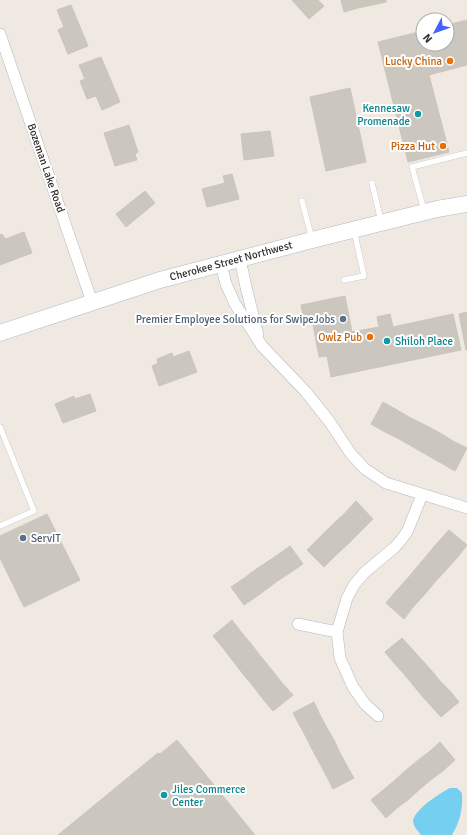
<svg xmlns="http://www.w3.org/2000/svg" width="467" height="835" font-family="Signika,sans-serif">
	<rect width="100%" height="100%" fill="#efe9e1"/>
	<!-- water -->
	<path fill="#75cff0" d="M450,788h7l5,5c1,15 -2,29 -10,42h-31c-3,-4 -8,-9 -8,-14 1,-11 27,-28 37,-33z"/>
	<!-- building -->
	<g fill="#cbc7bf" stroke="#cbc5ba">
		<polygon points="292,0 309,0 300,9"/>
		<polygon points="309,0 318,0 324,6 309,19 300,9"/>
		<polygon points="341,0 356,0 358,8 344,12"/>
		<polygon points="356,0 371,0 372,5 358,8"/>
		<polygon points="371,0 386,0 386,2 372,5"/>
		<polygon points="71,5 88,46 68,54 58,30 64,27 57,10"/>
		<polygon points="467,20 467,65 429,75 449,152 408,162 378,42 423,31 423,44 447,44 447,25"/>
		<polygon points="101,57 120,102 102,110 96,96 87,99 80,81 85,79 79,65"/>
		<polygon points="350,88 366,162 326,171 310,97"/>
		<polygon points="129,125 138,152 135,154 137,160 115,166 104,133"/>
		<polygon points="270,131 274,156 244,160 241,134"/>
		<polygon points="232,174 239,199 207,207 202,189 225,183 223,176"/>
		<polygon points="145,191 155,203 126,227 116,214"/>
		<polygon points="24,232 32,253 0,265 0,235 2,234 5,239"/>
		<polygon points="345,296 352,332 379,327 377,317 390,314 393,327 453,314 461,350 331,377 327,356 319,357 312,319 304,320 301,305"/>
		<polygon points="467,312 467,350 466,350 459,314"/>
		<polygon points="189,351 197,372 159,386 152,366 158,363 157,359 172,353 173,357"/>
		<polygon points="90,394 96,411 63,423 55,404 74,396 75,399"/>
		<polygon points="383,402 397,410 385,432 371,424"/>
		<polygon points="397,410 411,418 399,439 385,432"/>
		<polygon points="411,418 425,425 413,447 399,439"/>
		<polygon points="425,425 440,433 427,455 413,447"/>
		<polygon points="440,433 453,441 441,463 427,455"/>
		<polygon points="453,441 467,448 455,471 441,463"/>
		<polygon points="356,501 373,519 361,531 344,514"/>
		<polygon points="47,514 80,580 24,607 0,558 0,536"/>
		<polygon points="344,514 361,531 349,543 331,526"/>
		<polygon points="331,526 349,543 336,555 319,538"/>
		<polygon points="449,530 467,545 457,558 438,542"/>
		<polygon points="319,538 336,555 324,567 307,550"/>
		<polygon points="438,542 457,558 446,570 428,554"/>
		<polygon points="290,546 303,564 291,572 279,554"/>
		<polygon points="279,554 291,572 279,580 267,562"/>
		<polygon points="428,554 446,570 435,582 417,567"/>
		<polygon points="267,562 279,580 268,588 255,570"/>
		<polygon points="417,567 435,582 425,594 407,579"/>
		<polygon points="255,570 268,588 256,597 243,579"/>
		<polygon points="243,579 256,597 244,605 231,587"/>
		<polygon points="407,579 425,594 414,606 396,591"/>
		<polygon points="396,591 414,606 404,619 386,603"/>
		<polygon points="232,620 242,633 223,648 213,636"/>
		<polygon points="242,633 252,645 233,661 223,648"/>
		<polygon points="402,638 412,649 394,663 385,652"/>
		<polygon points="252,645 262,658 243,674 233,661"/>
		<polygon points="412,649 421,659 404,674 394,663"/>
		<polygon points="262,658 272,670 253,686 243,674"/>
		<polygon points="421,659 431,670 413,685 404,674"/>
		<polygon points="272,670 282,683 263,699 253,686"/>
		<polygon points="431,670 440,681 422,696 413,685"/>
		<polygon points="440,681 450,691 432,707 422,696"/>
		<polygon points="282,683 293,695 273,711 263,699"/>
		<polygon points="450,691 459,702 441,717 432,707"/>
		<polygon points="314,702 320,715 300,726 293,713"/>
		<polygon points="320,715 327,728 307,739 300,726"/>
		<polygon points="327,728 334,740 313,751 307,739"/>
		<polygon points="177,740 255,835 58,835 158,753 160,754"/>
		<polygon points="334,740 340,753 320,764 313,751"/>
		<polygon points="440,742 455,760 444,770 429,752"/>
		<polygon points="429,752 444,770 432,779 417,761"/>
		<polygon points="340,753 347,766 327,777 320,764"/>
		<polygon points="417,761 432,779 420,789 405,771"/>
		<polygon points="347,766 354,778 333,789 327,777"/>
		<polygon points="405,771 420,789 409,799 394,781"/>
		<polygon points="394,781 409,799 397,808 382,791"/>
		<polygon points="382,791 397,808 386,818 371,800"/>
	</g>
	<g fill="none" stroke-linecap="round" stroke-linejoin="round">
		<defs>
			<g id="service">
				<polyline points="372,183 381,221"/>
				<polyline points="302,201 312,239"/>
				<polyline points="424,210 412,167 467,153"/>
				<polyline points="344,280 364,276 354,230"/>
				<polyline points="0,427 34,511 0,526"/>
			</g>
			<g id="minor">
				<polyline points="0,34 92,302"/>
				<polyline points="240,259 246,287 258,335"/>
				<polyline points="221,264 226,284 235,304 262,346 306,392 329,421 351,454 365,469 386,483 467,508"/>
				<polyline points="298,624 337,632"/>
				<polyline points="378,716 365,704 353,687 340,658 337,632 347,598 354,585 364,573 395,547 401,540 407,532 422,495"/>
			</g>
			<polyline id="secondary" points="0,333 160,280 312,240 437,209 467,204"/>
		</defs>
		<!-- service casing -->
		<use href="#service" stroke="#b4b7c1" stroke-width="6"/>
		<!-- minor casing -->
		<use href="#minor" stroke="#b4b7c1" stroke-width="12"/>
		<!-- secondary casing -->
		<use href="#secondary" stroke="#b4b7c1" stroke-width="17"/>
		<!-- service -->
		<use href="#service" stroke="#fff" stroke-width="5.5"/>
		<!-- minor -->
		<use href="#minor" stroke="#fff" stroke-width="11"/>
		<!-- secondary -->
		<use href="#secondary" stroke="#fff" stroke-width="16"/>
	</g>
	<!-- markers -->
	<g fill="#e8710a" stroke="#fff" stroke-width="1.5">
		<circle cx="450" cy="61" r="4"/>
		<circle cx="443" cy="146" r="4"/>
		<circle cx="370" cy="337" r="4"/>
	</g>
	<g fill="#0f9aa8" stroke="#fff" stroke-width="1.5">
		<circle cx="418" cy="114" r="4"/>
		<circle cx="387" cy="341" r="4"/>
		<circle cx="164" cy="795" r="4"/>
	</g>
	<g fill="#5c6f8a" stroke="#fff" stroke-width="1.5">
		<circle cx="343" cy="319" r="4"/>
		<circle cx="23" cy="538" r="4"/>
	</g>
	<g text-anchor="middle" dominant-baseline="central" stroke-width="4" stroke-linejoin="round" paint-order="stroke">
		<!-- food labels -->
		<g font-size="11" fill="#c56008" stroke="#fff" text-anchor="end">
			<text x="442" y="61">Lucky China</text>
			<text x="435" y="146">Pizza Hut</text>
			<text x="362" y="337">Owlz Pub</text>
		</g>
		<!-- culture labels -->
		<g font-size="11" fill="#0d838f" stroke="#fff" text-anchor="start">
			<text x="410" y="108" text-anchor="end">Kennesaw<tspan x="410" dy="13">Promenade</tspan></text>
			<text x="395" y="341">Shiloh Place</text>
			<text x="172" y="789">Jiles Commerce<tspan x="172" dy="13">Center</tspan></text>
		</g>
		<!-- street labels -->
		<g font-size="11" fill="#2e2e2e" stroke="#fff">
			<text transform="translate(46 168) rotate(71)">Bozeman Lake Road</text>
			<text transform="translate(231 261) rotate(-15)">Cherokee Street Northwest</text>
		</g>
		<!-- service labels -->
		<g font-size="11" fill="#4e5e75" stroke="#fff" text-anchor="end">
			<text x="335" y="319">Premier Employee Solutions for SwipeJobs</text>
			<text x="31" y="538" text-anchor="start">ServIT</text>
		</g>
	</g>
	<!-- north arrow -->
	<g transform="translate(435 32) rotate(229)"><circle r="19" fill="#ffffff" stroke="#ababab"/>
	<path d="M0-3L7 15L0 10L-7 15Z" fill="#4264fb"/>
	<text y="-6" font-size="11" font-weight="bold" text-anchor="middle" fill="#2e2e2e">N</text>
	</g>
</svg>
